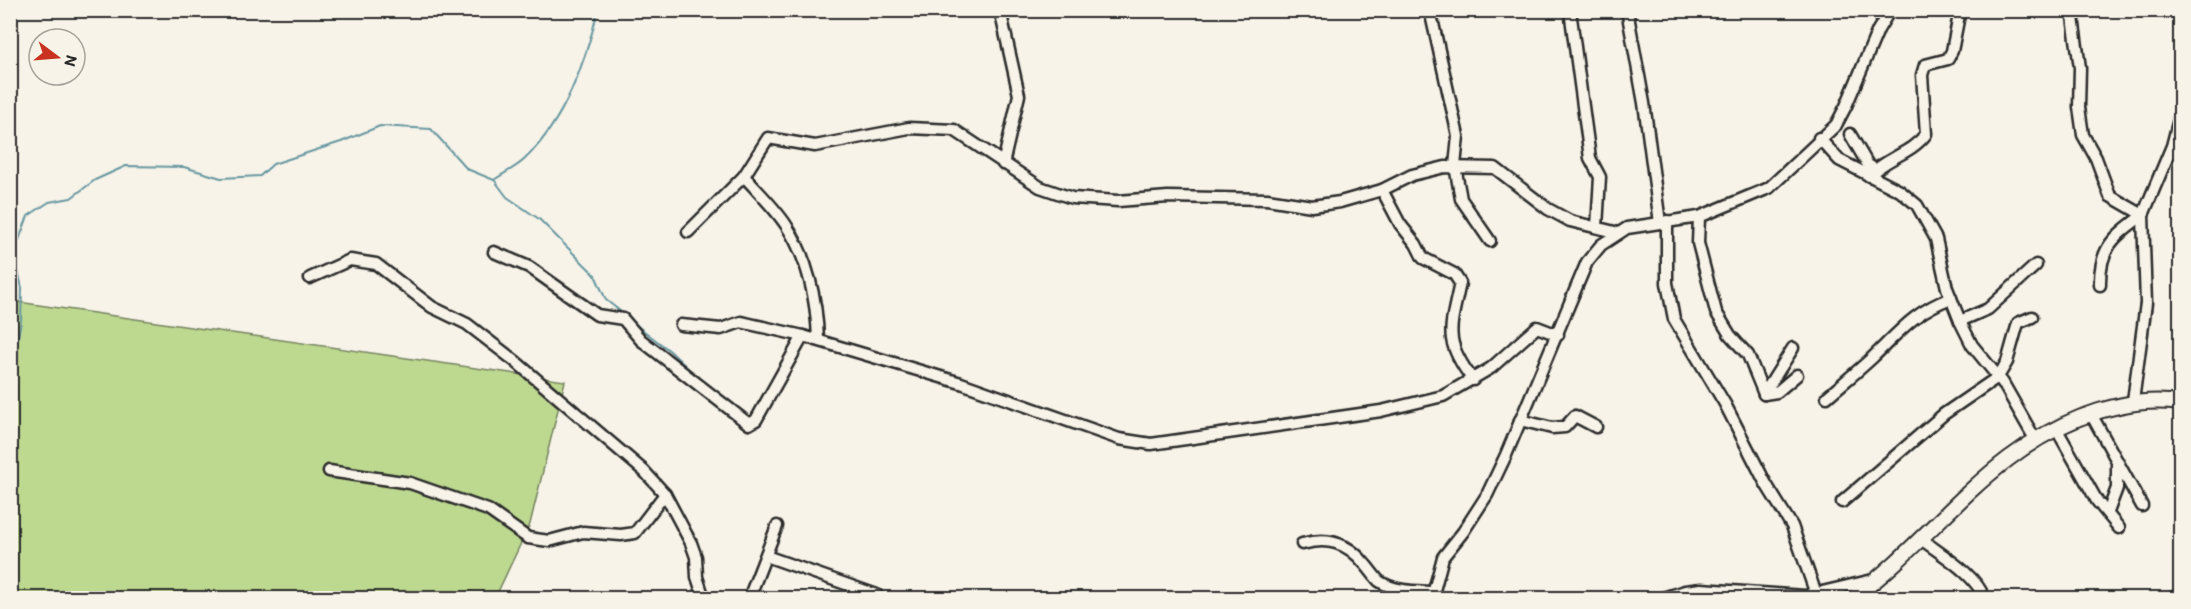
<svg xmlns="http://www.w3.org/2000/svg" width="2191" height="609" font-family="Itim,sans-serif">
	<rect width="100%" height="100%" fill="#f7f3e8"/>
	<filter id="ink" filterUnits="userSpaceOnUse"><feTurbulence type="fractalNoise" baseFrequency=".0167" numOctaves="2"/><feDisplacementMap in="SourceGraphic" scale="12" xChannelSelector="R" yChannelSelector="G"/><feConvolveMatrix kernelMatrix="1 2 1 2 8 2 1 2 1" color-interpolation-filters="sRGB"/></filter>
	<g filter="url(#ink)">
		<!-- green -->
		<polygon fill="#bdd990" stroke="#74825e" stroke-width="1.5" points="11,301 565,381 530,524 495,598 11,598"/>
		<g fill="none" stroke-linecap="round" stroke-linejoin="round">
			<!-- stream -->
			<g stroke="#6897a1" stroke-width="2">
				<polyline points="1065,10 1069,14 1096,10"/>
				<polyline points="495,181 507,197 539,219 595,275 606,300 625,315"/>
				<polyline points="631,321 670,351 695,375"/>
				<path d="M10,379l11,-58 1,-33 -8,-35 14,-37 21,-14 22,-4 24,-18 31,-14 58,1 37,11 39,-2 13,-12 68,-22 39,-16 51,3 36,40 27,11c10,-7 23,-13 31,-21 40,-39 60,-96 73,-149"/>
			</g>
			<defs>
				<g id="street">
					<polyline points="1000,10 1019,95 1003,164"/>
					<polyline points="1430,10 1458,136 1455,166 1461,199 1490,241"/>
					<polyline points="1570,10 1590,158 1600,177 1597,227"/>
					<polyline points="1627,10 1644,103 1660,223"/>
					<polyline points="2072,10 2080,68 2079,107 2083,135 2096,158 2110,196 2143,215"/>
					<polyline points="1850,134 1868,165 1875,169"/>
					<polyline points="1819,138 1839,160 1900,191 1917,205 1936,239 1947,288 1960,321 1972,345 2003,383 2035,439"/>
					<path d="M744,176c14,16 31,32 42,49 22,33 31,76 32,115"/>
					<path d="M1869,176c16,-18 42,-22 57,-42l-4,-59 3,-10 23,-6 4,-8 8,-41"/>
					<path d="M1382,190l18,34 16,20 7,14 31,16 6,9c-10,47 -17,57 13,97"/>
					<polyline points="1699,217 1698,243 1716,312 1730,335 1748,355 1764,394"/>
					<polyline points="1667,221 1667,283 1674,319 1725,404 1766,484 1792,526 1816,594"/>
					<polyline points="688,232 744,176 768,138 815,146 909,128 954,130 1040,187 1072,198 1118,201 1168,197 1267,199 1312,206 1340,202 1382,190 1412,175 1445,167 1495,168 1548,209 1570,221 1619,233"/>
					<polyline points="494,252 529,267 597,315 623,319 641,340 749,424 756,420 803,336 961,383 1119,439 1151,444 1381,411 1443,396 1491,368 1537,327 1558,335"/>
					<polyline points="310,278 350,260 376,264 432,307 467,324 515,361 644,471 665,494 691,543 696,557 697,577 704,598"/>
					<path d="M2100,285c-1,-38 15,-49 43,-70"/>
					<polyline points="1960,321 1988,309 2036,265"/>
					<polyline points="681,325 721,329 741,322 803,336"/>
					<polyline points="1764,394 1793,348"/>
					<polyline points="1764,394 1777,392 1797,375"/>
					<path d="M1827,397c15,-13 31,-26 46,-40 27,-26 41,-45 78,-59"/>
					<polyline points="2133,401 2146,303 2143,215 2172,146 2180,115"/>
					<polyline points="2091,414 2142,506"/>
					<polyline points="1520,420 1552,428 1565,427 1575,416 1596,427"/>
					<polyline points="2056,428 2097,501 2119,528"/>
					<polyline points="329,471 410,483 488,510 528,538 549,541 583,532 621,535 635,533 665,494"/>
					<polyline points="1842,502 1944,414 1998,377 2007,362 2018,323 2032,317"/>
					<polyline points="2108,512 2117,488 2117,464"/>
					<path d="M1920,538c20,16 56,36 64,60"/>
					<path d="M1302,544c25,-7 45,-2 62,19 5,5 10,13 15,18 16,11 37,10 55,11"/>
					<polyline points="766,556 877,595 876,598"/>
					<polyline points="749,598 777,526"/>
					<polyline points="1432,598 1443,557 1463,532 1487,495 1506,455 1587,262 1601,245 1627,228 1699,217 1769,188 1836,125 1846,106 1878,30 1890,10"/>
					<polyline points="1663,598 1685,591 1701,589 1805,596 1873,580"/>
					<polyline points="2172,598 2180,595"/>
				</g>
				<path id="secondary" d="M1853,598c85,-63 139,-154 246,-187 28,-8 52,-12 81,-8"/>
			</defs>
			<!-- street casing -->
			<use href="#street" stroke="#2b2b2b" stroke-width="15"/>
			<!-- secondary casing -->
			<use href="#secondary" stroke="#2b2b2b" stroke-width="18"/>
			<!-- street -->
			<use href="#street" stroke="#f7f3e8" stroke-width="10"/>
			<!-- secondary -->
			<use href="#secondary" stroke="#f7f3e8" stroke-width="14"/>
		</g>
	</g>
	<!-- margin -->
	<rect width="2191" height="609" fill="none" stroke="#f7f3e8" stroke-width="36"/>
	<rect x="18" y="18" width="2155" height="573" fill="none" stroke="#2b2b2b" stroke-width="2" filter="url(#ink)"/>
	<!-- north arrow -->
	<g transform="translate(57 57) rotate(106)"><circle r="28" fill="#f7f3e8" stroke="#a5a39c" stroke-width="1.5"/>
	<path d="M0-4.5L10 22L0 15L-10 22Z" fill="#c8321e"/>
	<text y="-9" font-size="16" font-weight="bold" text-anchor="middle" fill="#2b2b2b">N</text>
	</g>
</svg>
